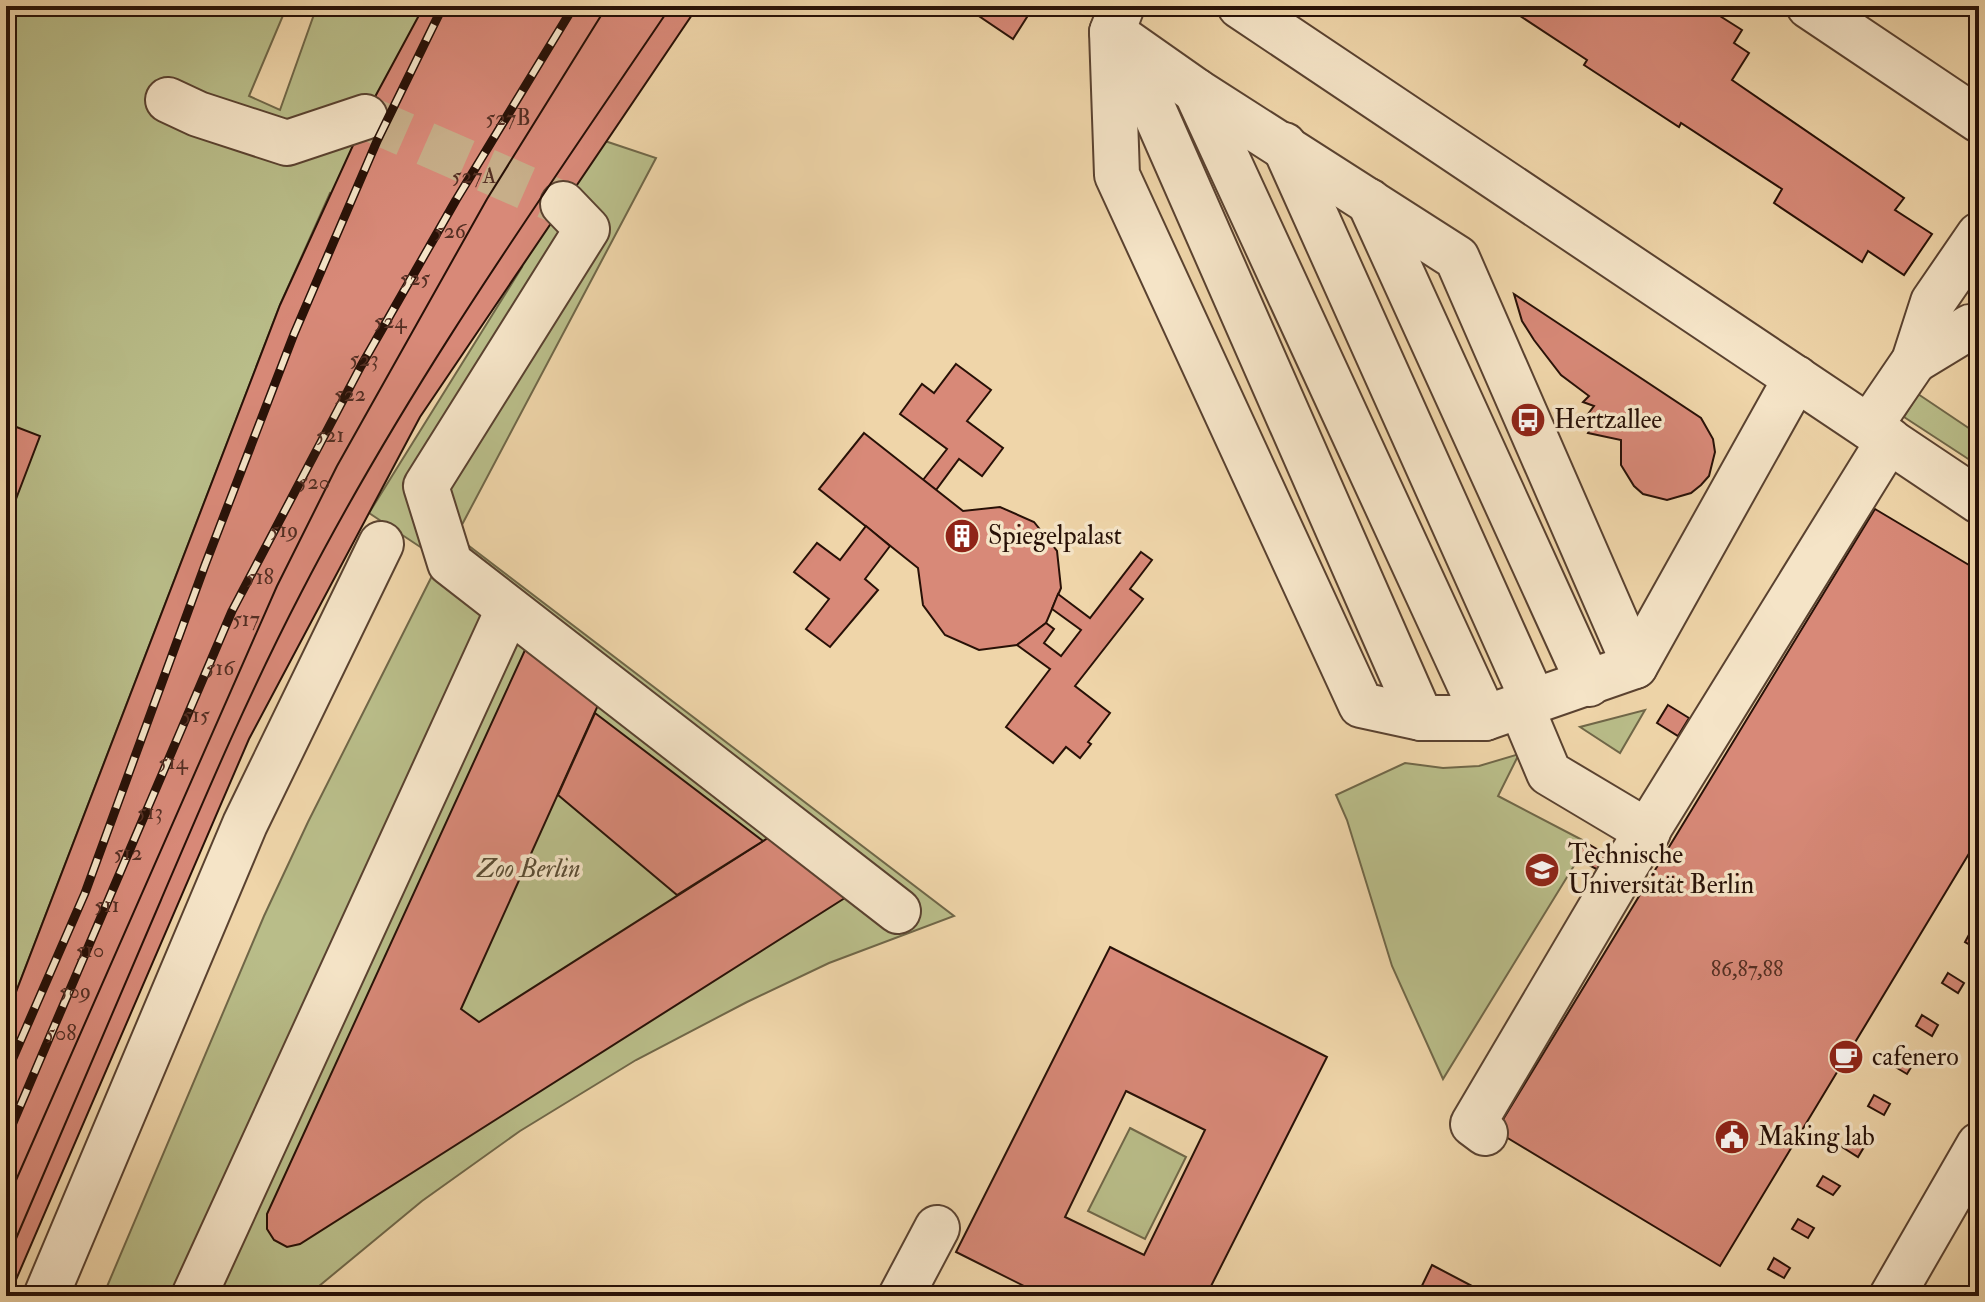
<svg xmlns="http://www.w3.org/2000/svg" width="1985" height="1302" font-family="'IM FELL Double Pica',serif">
	<rect width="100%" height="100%" fill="#efd5a9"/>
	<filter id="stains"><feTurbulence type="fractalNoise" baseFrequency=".0025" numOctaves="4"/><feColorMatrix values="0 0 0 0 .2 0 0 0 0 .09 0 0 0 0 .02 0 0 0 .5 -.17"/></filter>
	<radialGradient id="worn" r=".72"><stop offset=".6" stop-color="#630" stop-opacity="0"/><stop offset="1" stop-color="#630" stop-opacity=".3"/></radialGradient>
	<!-- green -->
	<g fill="#b9bd89" stroke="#706748" stroke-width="2">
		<polygon points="6,6 287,6 249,96 280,110 317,6 424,6 605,141 656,158 456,536 954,916 829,963 747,1002 636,1060 520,1131 422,1201 307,1296 103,1296 264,916 308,822 440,560 369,513 522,267 330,193 280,305 6,1018"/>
		<polygon points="1918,394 1979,435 1979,466 1904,417"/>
		<polygon points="1645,710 1620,753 1580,727"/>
		<polygon points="1519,754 1498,796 1588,843 1443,1079 1392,966 1347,820 1336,795 1405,763 1443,768 1479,766"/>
		<polygon points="1130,1128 1186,1157 1145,1239 1088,1211"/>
	</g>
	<!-- building -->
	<g fill="#d88978" stroke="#281107" stroke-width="2" fill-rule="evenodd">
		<polygon points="424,6 698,6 420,417 249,739 9,1296 6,1296 6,1018 280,305 376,95"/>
		<polygon points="964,6 1034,6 1013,39"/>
		<polygon points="1505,6 1704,6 1742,30 1734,43 1749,53 1732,80 1904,198 1895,210 1932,234 1904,275 1868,251 1862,262 1774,203 1782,189 1681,123 1679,127 1584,65 1587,60"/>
		<polygon points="1958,6 1979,6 1979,20"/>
		<polygon points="1514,294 1701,418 1713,439 1715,452 1709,476 1701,485 1691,493 1667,500 1643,494 1634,486 1621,465 1621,440 1588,433 1597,417 1588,414 1594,406 1583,402 1589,396 1561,375 1534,340 1522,321"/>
		<polygon points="956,364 991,390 967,421 1003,448 982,476 959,459 936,490 923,480 947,449 900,414 922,384 934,393"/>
		<polygon points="6,423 40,436 16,499 6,495"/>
		<polygon points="864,433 963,511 1000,507 1034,522 1057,551 1061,588 1046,623 1017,645 979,650 945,635 923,605 918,568 819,489"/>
		<polygon points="1875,509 1979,571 1979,837 1720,1266 1496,1131"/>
		<polygon points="866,526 890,546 865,579 878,590 830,647 806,629 829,599 794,572 817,543 840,560"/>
		<polygon points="1141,552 1152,560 1130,589 1143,599 1075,686 1110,713 1088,742 1091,744 1080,758 1066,747 1053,763 1006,727 1050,669 1017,645 1046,623 1054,629 1044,643 1061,656 1081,630 1052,609 1058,594 1090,618"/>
		<polygon points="525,650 599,703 461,1009 479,1022 771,836 848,896 300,1244 287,1247 274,1240 267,1229 267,1214"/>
		<polygon points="1668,705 1689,718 1678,736 1657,723"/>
		<polygon points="595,713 763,841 677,895 558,795"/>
		<polygon points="1585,842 1607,855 1598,870 1576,858"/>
		<polygon points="1971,931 1979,936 1979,950 1965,942"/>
		<path d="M1110,947l217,110 -121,239h-162l-88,-44zM1126,1091l79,39 -61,125 -79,-38z"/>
		<polygon points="1948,973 1964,983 1958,993 1942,983"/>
		<polygon points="1922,1015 1938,1025 1932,1036 1916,1026"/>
		<polygon points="1898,1055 1913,1064 1907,1074 1892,1065"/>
		<polygon points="1874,1095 1890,1104 1884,1115 1868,1106"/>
		<polygon points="1848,1137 1864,1147 1858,1157 1842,1147"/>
		<polygon points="1823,1176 1840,1186 1833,1195 1817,1186"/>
		<polygon points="1798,1219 1814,1228 1808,1238 1792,1229"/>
		<polygon points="1774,1258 1790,1268 1784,1278 1768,1269"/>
		<polygon points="1432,1265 1491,1296 1417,1296"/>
	</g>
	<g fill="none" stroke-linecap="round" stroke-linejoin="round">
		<!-- minor-tunnel -->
		<polyline stroke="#c7ae89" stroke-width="44" stroke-dasharray="44 22" stroke-linecap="butt" points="365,117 563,204"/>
		<defs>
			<g id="minor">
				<polyline points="1122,6 1112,32 1117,175 1361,705 1421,718 1485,718 1635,666 1796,378"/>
				<polyline points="1240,6 1979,501"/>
				<polyline points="1809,6 1979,120"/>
				<polyline points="1112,32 1196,91 1457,258 1635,666"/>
				<polyline points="1123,40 1421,718"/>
				<polyline points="1196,91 1485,718"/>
				<polyline points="168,100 198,114 287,143 365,117"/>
				<polyline points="1284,145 1533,700"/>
				<polyline points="1369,201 1589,684"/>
				<polyline points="563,204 587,229 426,486 450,563 898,911"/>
				<polyline points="1914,361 1970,327 1979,332"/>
				<polyline points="1869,427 1914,361 1933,302 1979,235"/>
				<polyline points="1520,704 1549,773 1648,832"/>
				<polyline points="1485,1133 1473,1124 1620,875 1889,440"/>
				<polyline points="46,1296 245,824 381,544"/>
				<polyline points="194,1296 508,610"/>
				<polyline points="901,1296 937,1228"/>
				<polyline points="1892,1296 1979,1145"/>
			</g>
		</defs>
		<!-- minor casing -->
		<use href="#minor" stroke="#5a4230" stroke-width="48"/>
		<!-- minor -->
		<use href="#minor" stroke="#f5e4c7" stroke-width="44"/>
		<!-- tram -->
		<g stroke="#281107" stroke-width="2">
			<polyline points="6,1203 277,586 337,466 487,199 607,6"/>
			<path d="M6,1262c52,-121 103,-242 155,-362 44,-103 88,-207 140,-307 106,-206 240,-395 370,-587"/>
		</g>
		<defs>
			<g id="rail">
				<polyline points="6,1074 85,893 205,565 294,334 377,141 443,6"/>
				<polyline points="6,1139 232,611 361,366 456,200 574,6"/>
			</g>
		</defs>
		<!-- rail casing -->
		<use href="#rail" stroke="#281107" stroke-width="9"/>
		<!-- rail -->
		<use href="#rail" stroke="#f5e4c7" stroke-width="6" stroke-dasharray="18" stroke-linecap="butt"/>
	</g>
	<!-- icons -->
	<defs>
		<symbol id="bus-disc" viewBox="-11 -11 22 22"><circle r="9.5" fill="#8f2418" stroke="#f5e4c7"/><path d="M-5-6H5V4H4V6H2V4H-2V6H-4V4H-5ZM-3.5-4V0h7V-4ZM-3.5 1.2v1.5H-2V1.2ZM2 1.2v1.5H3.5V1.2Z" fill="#fff"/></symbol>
		<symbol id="building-disc" viewBox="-11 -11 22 22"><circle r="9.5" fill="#8f2418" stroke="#f5e4c7"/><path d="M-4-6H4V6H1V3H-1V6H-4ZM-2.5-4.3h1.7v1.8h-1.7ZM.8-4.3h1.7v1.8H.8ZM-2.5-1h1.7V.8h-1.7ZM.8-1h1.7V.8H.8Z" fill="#fff"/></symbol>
		<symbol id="university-disc" viewBox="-11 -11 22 22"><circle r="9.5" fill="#8f2418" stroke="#f5e4c7"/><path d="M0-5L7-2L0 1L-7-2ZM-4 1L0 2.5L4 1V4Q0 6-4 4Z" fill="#fff"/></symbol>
		<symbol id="cafe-disc" viewBox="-11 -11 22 22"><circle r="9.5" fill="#8f2418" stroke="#f5e4c7"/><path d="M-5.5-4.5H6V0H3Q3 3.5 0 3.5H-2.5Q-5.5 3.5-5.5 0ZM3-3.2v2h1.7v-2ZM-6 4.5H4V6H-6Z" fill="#fff"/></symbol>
		<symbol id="civic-disc" viewBox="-11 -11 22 22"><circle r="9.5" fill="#8f2418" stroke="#f5e4c7"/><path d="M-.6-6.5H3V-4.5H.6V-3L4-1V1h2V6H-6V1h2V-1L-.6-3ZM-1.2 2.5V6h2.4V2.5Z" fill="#fff"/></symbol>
	</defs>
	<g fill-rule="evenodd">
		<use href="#bus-disc" x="1508" y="400" width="40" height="40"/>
		<use href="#building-disc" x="942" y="516" width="40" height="40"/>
		<use href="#university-disc" x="1522" y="850" width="40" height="40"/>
		<use href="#cafe-disc" x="1826" y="1037" width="40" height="40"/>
		<use href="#civic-disc" x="1712" y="1117" width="40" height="40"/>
	</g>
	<g text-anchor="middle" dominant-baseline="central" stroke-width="7" stroke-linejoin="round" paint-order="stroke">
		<!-- number labels -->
		<g font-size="22" fill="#542f23">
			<text x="508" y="118">527B</text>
			<text x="474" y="176">527A</text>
			<text x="450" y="231">526</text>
			<text x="415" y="278">525</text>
			<text x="390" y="321">524</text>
			<text x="364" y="359">523</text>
			<text x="350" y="394">522</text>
			<text x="330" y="435">521</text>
			<text x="314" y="482">520</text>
			<text x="284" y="530">519</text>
			<text x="260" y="577">518</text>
			<text x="246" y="619">517</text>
			<text x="220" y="668">516</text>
			<text x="196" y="715">515</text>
			<text x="173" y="762">514</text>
			<text x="150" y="812">513</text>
			<text x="128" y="853">512</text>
			<text x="107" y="905">511</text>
			<text x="90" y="950">510</text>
			<text x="1747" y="969">86,87,88</text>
			<text x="75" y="991">509</text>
			<text x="61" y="1033">508</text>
		</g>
		<!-- poi labels -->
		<g font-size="26" fill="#281107" stroke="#f5e4c7" text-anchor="start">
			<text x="1554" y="420">Hertzallee</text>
			<text x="988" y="536">Spiegelpalast</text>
			<text x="1568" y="855">Technische<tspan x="1568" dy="30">Universität Berlin</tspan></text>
			<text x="1872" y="1057">cafenero</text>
			<text x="1758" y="1137">Making lab</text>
		</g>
		<!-- park labels -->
		<g font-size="26" font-style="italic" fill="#5b4d34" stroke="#f5e4c7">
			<text x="529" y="869">Zoo Berlin</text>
		</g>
	</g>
	<!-- margin -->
	<rect width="1985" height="1302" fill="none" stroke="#efd5a9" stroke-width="32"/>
	<rect x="8" y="8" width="1969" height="1286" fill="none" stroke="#281107" stroke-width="4"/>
	<rect x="16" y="16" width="1953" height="1270" fill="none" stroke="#281107" stroke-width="2"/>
	<rect width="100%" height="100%" filter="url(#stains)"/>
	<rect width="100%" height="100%" fill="url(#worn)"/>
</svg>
